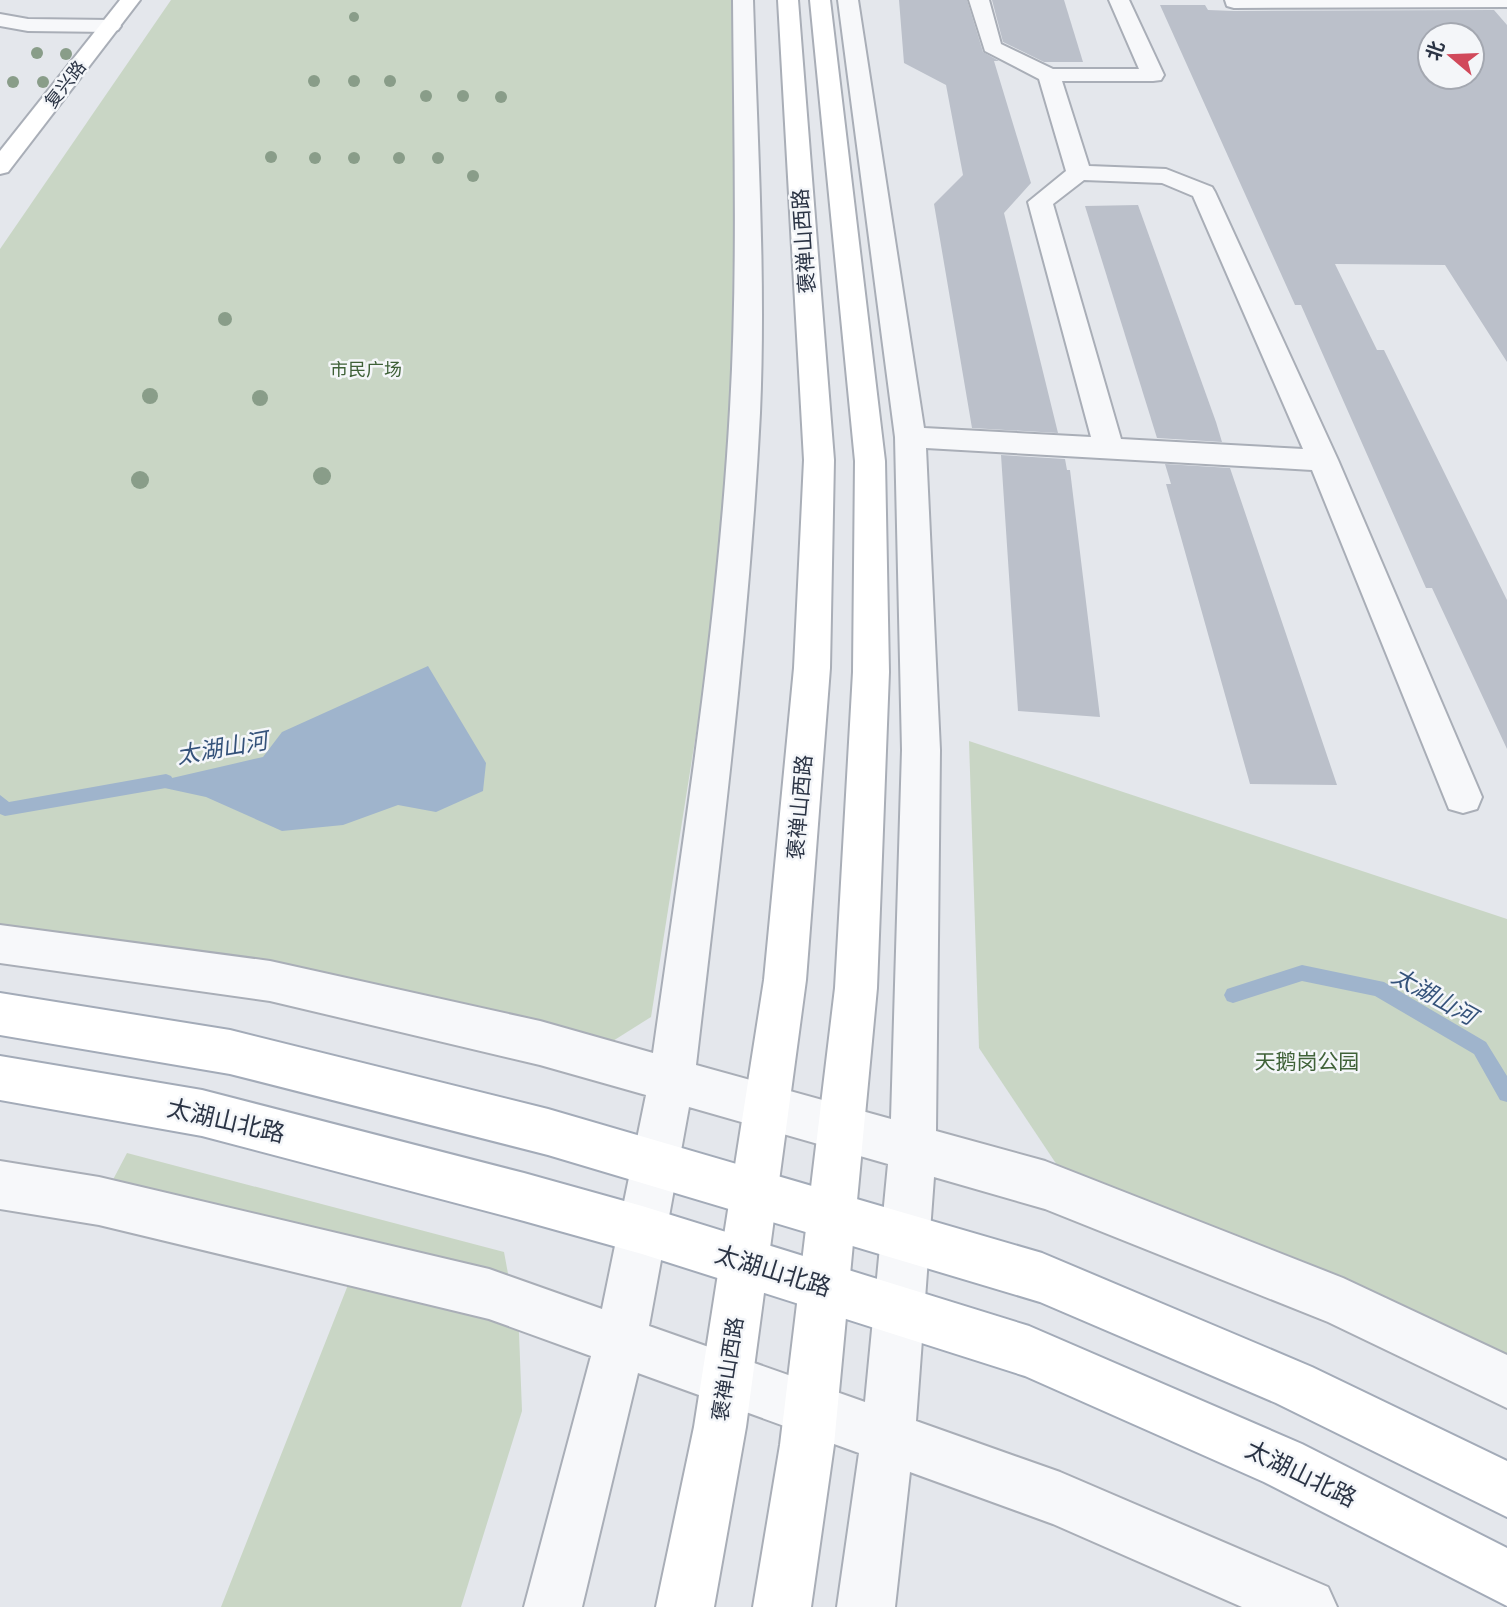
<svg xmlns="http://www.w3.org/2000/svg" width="1507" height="1607" font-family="'DejaVu Sans','Noto Sans SC',sans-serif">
	<rect width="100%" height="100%" fill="#e4e7ec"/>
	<!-- green -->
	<g fill="#c9d6c5">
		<polygon points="171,0 736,0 730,520 651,1017 589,1056 0,930 0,249"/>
		<polygon points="969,741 1507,919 1507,1357 1067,1180 979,1048"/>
		<polygon points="127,1153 504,1252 519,1333 522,1411 461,1607 221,1607 359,1257 106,1193"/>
	</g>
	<!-- water -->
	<polygon fill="#9fb4cc" points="428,666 486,763 483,791 436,812 398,805 343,825 282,831 206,797 146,784 263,757 282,732"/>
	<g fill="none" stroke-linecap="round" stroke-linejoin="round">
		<!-- stream -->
		<g fill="#9fb4cc" fill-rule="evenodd">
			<polygon points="166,774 171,776 174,781 171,786 166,788 5,816 0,814 0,795 9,802"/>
			<polygon points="1302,965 1384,982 1486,1042 1507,1076 1507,1102 1500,1100 1474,1054 1375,996 1302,981 1233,1003 1227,1001 1224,995 1227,989"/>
		</g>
	</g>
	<!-- building -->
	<g fill="#bbc0ca" fill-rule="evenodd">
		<polygon points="899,0 967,0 983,52 999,61 994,61 1031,183 1004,213 1058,433 972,428 934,204 963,175 946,85 904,63"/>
		<polygon points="992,0 1064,0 1083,62 1044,62 1003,42"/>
		<path d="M1160,5h45l3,5 26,1 260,-1 13,15v337l-62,-97 -110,-1 42,86h7l123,250v149l-75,-161h-6l-125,-283h-6zM1430,35h42v42h-42z"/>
		<polygon points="1138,205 1216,422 1222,442 1157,438 1085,206"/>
		<polygon points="1001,455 1065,459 1067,470 1070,470 1100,717 1018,711"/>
		<polygon points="1165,464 1230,468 1337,785 1250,784 1166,484 1171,484"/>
	</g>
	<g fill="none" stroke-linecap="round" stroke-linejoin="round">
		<defs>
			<g id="street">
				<path d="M733,0h20c4,137 13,276 7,413 -11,218 -39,435 -64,652l195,54 11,-369 -7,-313 -57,-437h20l66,428 167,9 -63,-235 38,-31 -27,-92 -54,-28 -16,-51h20l12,44 52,25h86l-30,-69h20l35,75 -3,5 -8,1h-91l27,85 77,3 46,18 3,5 123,268 144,337 -5,12 -14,4 -14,-4 -137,-339 -386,-22 14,302 -4,381 109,30 298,117 164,77v53l-179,-86 -283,-113 -111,-32 -18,244 144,51 268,115 9,20h-95l-189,-83 -143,-52 -15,135h-58l22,-154 -221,-80 -56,234h-58l67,-251 -102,-37 -390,-94 -99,-16v-48l99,16 390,92 113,40 44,-214 -106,-30 -270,-64 -270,-38v-38l270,36 270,60 113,32c30,-214 65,-428 77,-644 8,-136 4,-273 3,-409zM1084,180l78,3 31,13 110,253 -182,-10 -68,-235zM689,1107l199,57 -23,238 -216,-76z"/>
				<polygon points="1225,0 1507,0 1507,7 1234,8 1227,6"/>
				<polygon points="0,14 28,19 111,20 118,22 121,26 118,30 111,32 28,31 0,26"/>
			</g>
			<g id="secondary">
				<polygon points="120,0 140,0 8,172 0,174 0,151"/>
				<polygon points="778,0 798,0 834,460 830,668 806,980 746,1427 714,1607 656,1607 694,1427 764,980 794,668 804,460"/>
				<polygon points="810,0 830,0 885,461 889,672 877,988 834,1445 811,1607 753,1607 780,1445 835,988 853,672 855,461"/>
			</g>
			<g id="primary">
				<polygon points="0,993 230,1030 548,1109 1042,1253 1312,1367 1507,1461 1507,1517 1276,1403 1040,1302 548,1155 230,1074 0,1035"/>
				<polygon points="0,1056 202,1090 524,1173 642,1206 1029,1326 1302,1444 1507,1548 1507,1606 1264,1482 1025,1376 642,1254 524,1221 202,1136 0,1100"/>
			</g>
		</defs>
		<!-- street casing -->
		<use href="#street" stroke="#a9aeb7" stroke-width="4"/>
		<!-- secondary casing -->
		<use href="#secondary" stroke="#a9aeb7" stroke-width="4"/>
		<!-- primary casing -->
		<use href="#primary" stroke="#a3abb8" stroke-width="4"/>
		<!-- street -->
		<use href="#street" fill="#f7f8fa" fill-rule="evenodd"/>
		<!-- secondary -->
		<use href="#secondary" fill="#fff" fill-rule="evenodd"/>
		<!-- primary -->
		<use href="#primary" fill="#fff" fill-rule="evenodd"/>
	</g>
	<!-- trees -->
	<g fill="#899d89">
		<circle cx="354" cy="17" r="5"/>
		<circle cx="37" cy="53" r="6"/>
		<circle cx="66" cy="54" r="6"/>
		<circle cx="314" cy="81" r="6"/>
		<circle cx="354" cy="81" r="6"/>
		<circle cx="390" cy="81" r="6"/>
		<circle cx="13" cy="82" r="6"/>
		<circle cx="43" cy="82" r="6"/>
		<circle cx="426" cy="96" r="6"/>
		<circle cx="463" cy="96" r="6"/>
		<circle cx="501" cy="97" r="6"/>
		<circle cx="271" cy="157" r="6"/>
		<circle cx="315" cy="158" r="6"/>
		<circle cx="354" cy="158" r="6"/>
		<circle cx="399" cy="158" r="6"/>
		<circle cx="438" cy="158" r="6"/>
		<circle cx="473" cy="176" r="6"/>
		<circle cx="225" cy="319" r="7"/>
		<circle cx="150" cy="396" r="8"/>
		<circle cx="260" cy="398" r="8"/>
		<circle cx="322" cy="476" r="9"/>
		<circle cx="140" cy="480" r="9"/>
	</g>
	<g text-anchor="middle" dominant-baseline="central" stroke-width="5" stroke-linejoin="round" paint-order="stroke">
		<!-- far-street labels -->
		<g font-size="18" fill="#2b3445" stroke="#f4f6f9">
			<text transform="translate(65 84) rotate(-52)">复兴路</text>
		</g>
		<!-- far-park labels -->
		<g font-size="18" fill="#3f6138" stroke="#f4f6f9">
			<text x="366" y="369">市民广场</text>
		</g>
		<!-- street labels -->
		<g font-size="21" fill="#2b3445" stroke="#f4f6f9">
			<text transform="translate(804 241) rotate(-94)">褒禅山西路</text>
			<text transform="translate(800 807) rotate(-85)">褒禅山西路</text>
			<text transform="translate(728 1369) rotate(-81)">褒禅山西路</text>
		</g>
		<!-- park labels -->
		<g font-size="21" fill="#3f6138" stroke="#f4f6f9">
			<text x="1307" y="1062">天鹅岗公园</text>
		</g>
		<!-- water labels -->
		<g font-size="23" font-style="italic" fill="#34527a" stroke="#f4f6f9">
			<text transform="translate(222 748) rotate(-10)">太湖山河</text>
			<text transform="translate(1434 996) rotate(29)">太湖山河</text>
		</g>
		<!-- near-street labels -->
		<g font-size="24" fill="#2b3445" stroke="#f4f6f9">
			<text transform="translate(226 1121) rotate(13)">太湖山北路</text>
			<text transform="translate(773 1271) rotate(17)">太湖山北路</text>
			<text transform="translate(1301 1474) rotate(26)">太湖山北路</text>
		</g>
	</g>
	<!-- north arrow -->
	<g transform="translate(1451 56) rotate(289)"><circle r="33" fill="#f4f6f9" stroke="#a4a8b1" stroke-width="2"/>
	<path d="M0-5L12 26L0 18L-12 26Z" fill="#d1495b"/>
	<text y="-10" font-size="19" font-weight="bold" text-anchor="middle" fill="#2b3445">北</text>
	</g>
</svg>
